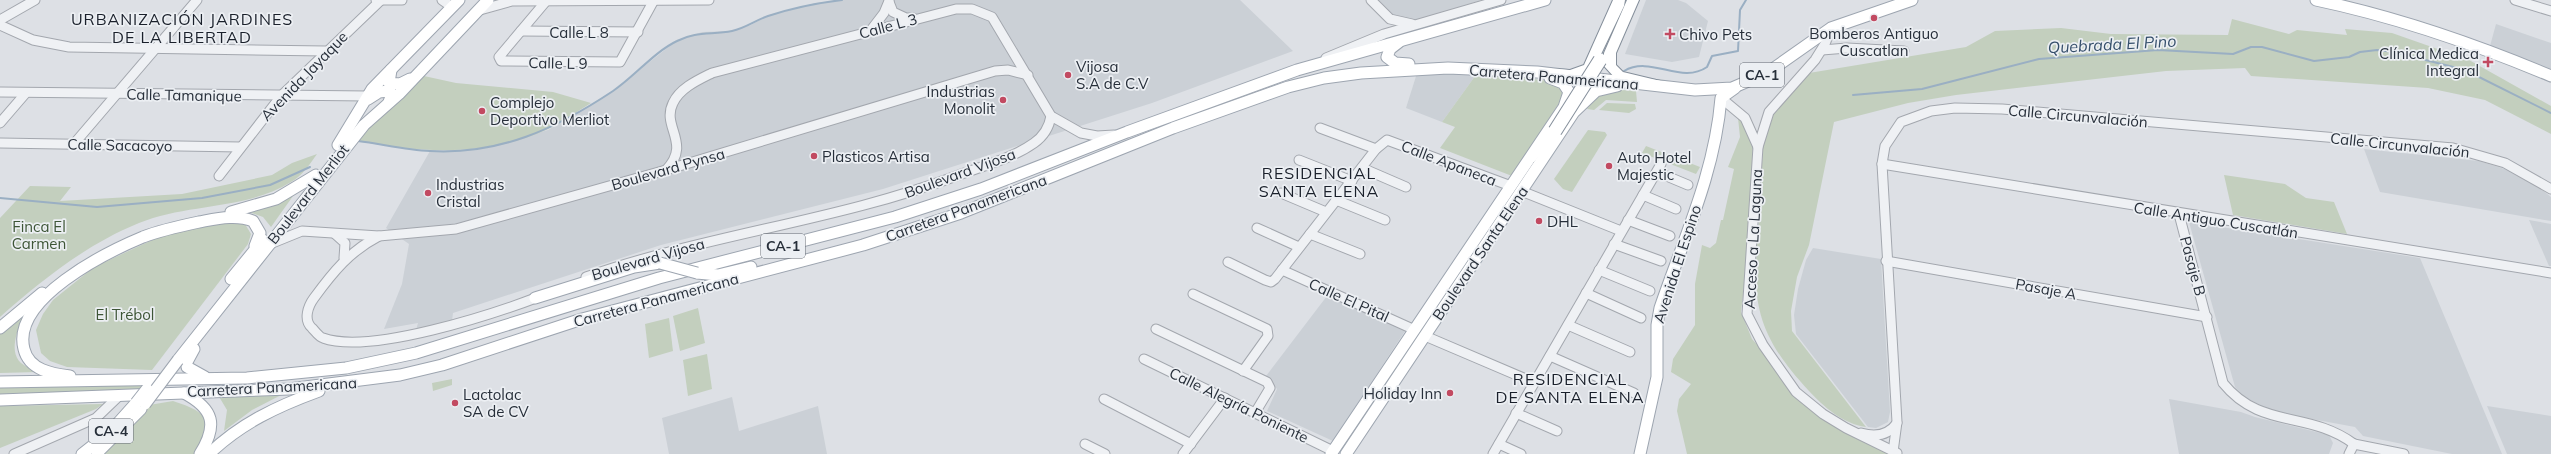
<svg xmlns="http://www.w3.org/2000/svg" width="2551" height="454" font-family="Mulish,sans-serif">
	<rect width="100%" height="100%" fill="#dde0e5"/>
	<!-- built -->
	<g fill="#cbd0d6">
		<polygon points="842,0 1240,0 1293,51 1152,103 883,189 661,245 453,313 452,321 416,330 418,323 384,329 402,284 409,244 386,228 430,151 481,149 548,130 613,91 676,41 702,32 732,31 751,25 767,16 816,3"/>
		<polygon points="1375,0 1482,0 1413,21 1395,18"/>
		<polygon points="1646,0 1678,0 1686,3 1708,21 1699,57 1672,62 1625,54"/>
		<polygon points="2496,24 2551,43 2551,71 2490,46"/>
		<polygon points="1478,72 1442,122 1406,108 1417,73"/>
		<polygon points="2364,149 2479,161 2508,170 2540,188 2551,197 2551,221 2380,192"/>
		<polygon points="2529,220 2551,224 2551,266 2549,266"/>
		<polygon points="2189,222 2420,258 2502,454 2452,454 2363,436 2355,427 2274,412 2244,397 2235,387"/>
		<polygon points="1813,248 1881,259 1890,412 1888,422 1876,428 1868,427 1796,334 1794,315 1798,289 1806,260"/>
		<polygon points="1330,292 1407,328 1333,441 1267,411 1277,389 1266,376"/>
		<polygon points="732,397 739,431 818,406 827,454 669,454 662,418"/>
		<polygon points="2169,399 2241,412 2255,417 2329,435 2333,443 2329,454 2179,454"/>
		<polygon points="2487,406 2551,416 2551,454 2507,454"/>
	</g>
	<!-- green -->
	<g fill="#c3cfbe">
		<path d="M2232,19l57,15 8,-4 50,5 -2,-6 47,4 77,27 82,46v28l-66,-34 -57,-12 -177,-12 -6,-8 -79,3 -210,24 -48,8 -74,19 -25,123 -12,32 -6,34 1,20 74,96c-23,-3 -42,-20 -57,-36 -67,-71 -54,-107 -48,-196 2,-27 -1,-52 9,-77 6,-16 23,-31 33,-44l163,-27 29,-16 66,-3 50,6 117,1z"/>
		<polygon points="1478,72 1557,82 1565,94 1512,176 1440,148 1455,127 1442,122"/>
		<path d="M424,76l32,7 97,9 38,11c-15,9 -29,20 -45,27 -59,27 -126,23 -188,11l8,-14z"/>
		<polygon points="1622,90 1636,91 1637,102 1606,100 1594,110 1587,109 1598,95"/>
		<polygon points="1607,103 1635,104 1636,109 1629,113 1599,110"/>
		<polygon points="1738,118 1747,128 1753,145 1750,235 1741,312 1752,339 1774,363 1798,397 1890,454 1687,454 1677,411 1679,399 1691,384 1671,372 1673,359 1695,325 1695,284 1702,245 1710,248 1716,243 1721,220 1723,220 1734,169 1728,167 1740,137"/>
		<polygon points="1588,130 1605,132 1607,135 1572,192 1563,189 1554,179"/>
		<polygon points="1646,146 1700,167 1696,174 1642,153"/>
		<path d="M317,154c-7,10 -15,22 -26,28 -45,28 -103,21 -152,41 -52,21 -97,57 -139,94v-99l30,-32 41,1 -11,14 122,-7 90,-19 20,-12z"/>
		<polygon points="2224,175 2285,184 2306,198 2334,202 2347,234 2233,215"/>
		<polygon points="293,196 271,227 263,217 249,212"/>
		<polygon points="235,221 245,224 251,234 248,244 152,370 67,367 50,361 41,353 36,330 43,314 53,300 94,267 163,235"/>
		<polygon points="698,308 705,343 680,351 673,316"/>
		<path d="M25,311c-5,14 -18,39 -4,52 5,4 12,6 17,9l-38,1v-40z"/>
		<polygon points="669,318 673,351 649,358 645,324"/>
		<polygon points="707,354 712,389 688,396 683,360"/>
		<polygon points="452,379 452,385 433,391 432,383"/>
		<polygon points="147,384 142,391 0,394 0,386"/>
		<polygon points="287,392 252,410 224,431 227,410 218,395"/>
		<path d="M173,401c37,12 40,19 22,53h-95l49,-49z"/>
		<polygon points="103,404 96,409 0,448 0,406"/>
	</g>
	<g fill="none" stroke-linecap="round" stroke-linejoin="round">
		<!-- stream -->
		<g stroke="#9aafc3" stroke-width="2">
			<path d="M1624,71c27,-16 57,14 83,-4l5,-11 26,-5 2,-41 6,-10"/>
			<polyline points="1853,95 1922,89 2039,59 2158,50 2233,54 2251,47 2262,47 2314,61 2349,57 2360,52 2377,50 2394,52 2465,70 2551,113"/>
			<path d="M358,141c24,3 48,9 72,10 69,4 126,-22 183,-60 21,-14 41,-39 64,-50 19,-10 35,-6 55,-10 14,-3 24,-11 36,-15 24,-8 49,-13 74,-16"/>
			<polyline points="0,198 97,207 202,198 270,185 310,167"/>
		</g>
		<defs>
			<g id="minor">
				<polyline points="376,0 402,0"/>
				<polyline points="442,0 452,7"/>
				<polyline points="547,0 499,57 501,61 620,62 654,0"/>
				<polyline points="1371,0 1390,19 1412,24"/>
				<polyline points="2515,0 2551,11"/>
				<polyline points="889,2 893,12 906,18 913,18"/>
				<polyline points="480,10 512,1 709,0"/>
				<polyline points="0,20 35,0"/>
				<polyline points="0,25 33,40 69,47 325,51"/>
				<polyline points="1831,28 1825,44 1815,60 1769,112 1758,147 1747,314 1763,345 1796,392 1823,414 1846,428 1897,453"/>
				<polyline points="871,30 884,13 889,1"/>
				<polyline points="521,31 638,32"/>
				<polyline points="1822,50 1847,48 1904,51"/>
				<polyline points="1326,58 1384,34 1501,0"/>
				<polyline points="0,92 367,96"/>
				<polyline points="1721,98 1745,118 1758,147"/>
				<polyline points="0,123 25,94"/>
				<polyline points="1320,128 1376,149"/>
				<polyline points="0,143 240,147"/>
				<polyline points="73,145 197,0"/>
				<polyline points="1299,160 1352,181"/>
				<polyline points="1882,164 2551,273"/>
				<polyline points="1362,168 1406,187"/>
				<path d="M666,170c26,-27 -5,-43 7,-67 7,-15 25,-23 39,-30l244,-64h16l20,8 59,99 30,17 16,3 17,-1"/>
				<polyline points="1657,172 1688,185"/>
				<polyline points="219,176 281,96 381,0"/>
				<polyline points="1521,191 1621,231"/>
				<polyline points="1281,193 1326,212"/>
				<polyline points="1643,195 1676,209"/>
				<polyline points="1336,200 1385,220"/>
				<path d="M2179,214l44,169c38,47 85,27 131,61"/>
				<polyline points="1628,220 1670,236"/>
				<polyline points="1257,228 1299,247"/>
				<polyline points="335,234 345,243 344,258"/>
				<polyline points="1310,234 1360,254"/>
				<path d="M379,236c-29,15 -46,36 -65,62 -6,8 -11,22 -2,30 3,3 7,9 11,10 47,17 171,-24 218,-42"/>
				<polyline points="270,244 302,231 379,236 456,229 666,170 995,71 1008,70 1028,75"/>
				<polyline points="1614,244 1661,261"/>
				<polyline points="1886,261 2207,317"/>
				<polyline points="1228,262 1265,280 1271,282 1275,279 1376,149 1387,140 1511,186"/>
				<polyline points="1282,270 1415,330"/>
				<polyline points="1599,270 1650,291"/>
				<path d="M586,277c122,-43 252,-56 373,-102 24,-9 54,-17 75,-32 10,-7 15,-15 17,-27"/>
				<polyline points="1586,293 1641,318"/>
				<polyline points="1193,294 1267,329 1268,336 1243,371"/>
				<polyline points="1568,325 1630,352"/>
				<polyline points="1156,329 1267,382 1270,388 1255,413"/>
				<polyline points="1425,336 1533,382"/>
				<polyline points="1550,356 1634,393"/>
				<polyline points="1144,359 1333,451"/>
				<polyline points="1104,399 1191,444"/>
				<polyline points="1516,413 1557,431"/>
				<path d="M1861,433c14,4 27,3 36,-10"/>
				<polyline points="1085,444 1105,454"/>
				<polyline points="1499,444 1521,454"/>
				<polyline points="2354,444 2404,454"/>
				<polyline points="1893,452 1897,422 1882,164 1885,146 1901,122 1931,111 1955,108 2002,109 2453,148 2505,163 2551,189"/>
				<polyline points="14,454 96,418 120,395"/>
				<polyline points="1183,454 1225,398"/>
				<polyline points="1493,454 1661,164"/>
				<polyline points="2349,454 2354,444"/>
			</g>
			<g id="major">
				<path d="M2316,0c81,17 159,44 235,76"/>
				<polyline points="1399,42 1390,49 1387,57 1395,63 1409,64"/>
				<polyline points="391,70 389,83 400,84 410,79"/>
				<polyline points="368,99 379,92 389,91 392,94 389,102"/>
				<polyline points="338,145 372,89 459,0"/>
				<polyline points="231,212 276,199 316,175"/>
				<polyline points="697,273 718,275 751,267"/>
				<polyline points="231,279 263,240"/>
				<polyline points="535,298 634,267 660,263"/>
				<polyline points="0,328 42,293"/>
				<polyline points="194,349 187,362 187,367 205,377"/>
				<polyline points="178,360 364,125 399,94 488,0"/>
				<path d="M70,376c-18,-2 -41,-6 -46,-27 -13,-50 83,-97 119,-112 18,-7 37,-11 56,-15 17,-3 37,-8 54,-1l7,12 -5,13"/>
				<polyline points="0,382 247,378 346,368 416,353 659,278 895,217 981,189 1127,132 1297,70 1545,0"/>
				<path d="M184,393c30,16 34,32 16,61"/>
				<polyline points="0,400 289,389 400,375 442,365 582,319 863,245 961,213 1173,128 1288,87 1324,78 1361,73 1448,68 1537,72 1695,90 1732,88 1767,73 1831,28 1912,0"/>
				<polyline points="97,453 141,409"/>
				<polyline points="82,454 110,432 136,403"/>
				<path d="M209,454c32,-31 69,-48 110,-63"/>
				<polyline points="1331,454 1564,107 1569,92 1563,83 1550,78"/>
				<polyline points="1346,454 1574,112 1596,91 1617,86"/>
				<path d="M1640,454l17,-77v-52l3,-17c24,-70 55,-136 61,-210l14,-10"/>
			</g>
			<g id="highway">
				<polygon points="1613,0 1625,0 1624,6 1593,71 1570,78 1533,75 1531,72 1533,69 1537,68 1570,70 1584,65"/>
				<polygon points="1627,0 1639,0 1616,53 1616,65 1623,72 1673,84 1675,87 1673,90 1669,91 1615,78 1604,66 1604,53"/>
				<polygon points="1555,127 1561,131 1559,134 1534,162 1526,162 1524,159 1526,156 1551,128"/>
			</g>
		</defs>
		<!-- minor casing -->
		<use href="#minor" stroke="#a3a7ae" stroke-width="11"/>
		<!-- major casing -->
		<use href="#major" stroke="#9da5b0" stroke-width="13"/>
		<!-- highway casing -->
		<use href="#highway" stroke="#858f9b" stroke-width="2"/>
		<!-- minor -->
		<use href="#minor" stroke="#eff1f4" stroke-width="9"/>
		<!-- major -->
		<use href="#major" stroke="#fff" stroke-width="11"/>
		<!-- highway -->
		<use href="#highway" fill="#fff" fill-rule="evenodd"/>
		<defs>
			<g id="major-bridge">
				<polyline points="660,263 697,273"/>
				<polyline points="136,403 147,389"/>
				<polyline points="145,404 178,360"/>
			</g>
			<polyline id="highway-bridge" points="1555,131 1600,60"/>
		</defs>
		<!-- major-bridge casing -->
		<use href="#major-bridge" stroke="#9da5b0" stroke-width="13" stroke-linecap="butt"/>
		<!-- highway-bridge casing -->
		<use href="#highway-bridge" stroke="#858f9b" stroke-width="15" stroke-linecap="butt"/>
		<!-- major-bridge -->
		<use href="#major-bridge" stroke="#fff" stroke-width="11"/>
		<!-- highway-bridge -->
		<use href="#highway-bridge" stroke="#fff" stroke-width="13"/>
	</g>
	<!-- markers -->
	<g fill="#c24a61" stroke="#eceff3" stroke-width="1.5">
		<circle cx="1874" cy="18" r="4"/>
		<path d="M1668 28h4v4h4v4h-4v4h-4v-4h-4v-4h4z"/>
		<path d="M2486 56h4v4h4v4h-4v4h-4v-4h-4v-4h4z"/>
		<circle cx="1068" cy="75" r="4"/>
		<circle cx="1003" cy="100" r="4"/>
		<circle cx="482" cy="111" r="4"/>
		<circle cx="814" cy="156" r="4"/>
		<circle cx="1609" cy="166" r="4"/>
		<circle cx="428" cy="193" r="4"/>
		<circle cx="1539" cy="221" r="4"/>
		<circle cx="1450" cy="393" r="4"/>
		<circle cx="455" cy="403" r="4"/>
	</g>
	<g text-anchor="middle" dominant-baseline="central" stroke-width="3.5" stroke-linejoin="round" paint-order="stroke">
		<!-- shield labels -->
		<g fill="#eceff3" stroke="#626972" stroke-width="1">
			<rect x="1740" y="63" width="44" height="24" rx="3"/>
			<rect x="761" y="234" width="44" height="24" rx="3"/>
			<rect x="89" y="419" width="44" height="24" rx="3"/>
		</g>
		<g font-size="14" font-weight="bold" fill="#272f3a">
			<text x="1762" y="75">CA-1</text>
			<text x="783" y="246">CA-1</text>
			<text x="111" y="431">CA-4</text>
		</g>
		<!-- street labels -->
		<g font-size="15" fill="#272f3a" stroke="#eceff3">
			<text transform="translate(888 26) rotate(-15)">Calle L 3</text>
			<text x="579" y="32">Calle L 8</text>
			<text transform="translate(558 63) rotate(1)">Calle L 9</text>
			<text transform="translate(304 76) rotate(-46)">Avenida Jayaque</text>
			<text transform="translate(1554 77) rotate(5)">Carretera Panamericana</text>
			<text transform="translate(184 95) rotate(1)">Calle Tamanique</text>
			<text transform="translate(2078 116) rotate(5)">Calle Circunvalación</text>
			<text transform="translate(120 145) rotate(1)">Calle Sacacoyo</text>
			<text transform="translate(2400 145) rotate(6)">Calle Circunvalación</text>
			<text transform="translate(1449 163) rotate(21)">Calle Apaneca</text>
			<text transform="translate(668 169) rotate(-16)">Boulevard Pynsa</text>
			<text transform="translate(960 173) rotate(-20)">Boulevard Vijosa</text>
			<text transform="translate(308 194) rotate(-52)">Boulevard Merliot</text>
			<text transform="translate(966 208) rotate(-20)">Carretera Panamericana</text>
			<text transform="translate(2216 220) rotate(9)">Calle Antiguo Cuscatlán</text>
			<text transform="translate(1753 239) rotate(-87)">Acceso a La Laguna</text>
			<text transform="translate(1480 253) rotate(-56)">Boulevard Santa Elena</text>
			<text transform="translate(648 259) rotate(-16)">Boulevard Vijosa</text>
			<text transform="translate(1677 264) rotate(-72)">Avenida El Espino</text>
			<text transform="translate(2193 266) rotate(75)">Pasaje B</text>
			<text transform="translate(2046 289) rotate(10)">Pasaje A</text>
			<text transform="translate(656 300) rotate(-15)">Carretera Panamericana</text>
			<text transform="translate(1349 300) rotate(24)">Calle El Pital</text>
			<text transform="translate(272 387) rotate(-3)">Carretera Panamericana</text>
			<text transform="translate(1239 405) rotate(26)">Calle Alegría Poniente</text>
		</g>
		<!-- poi labels -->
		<g font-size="15" fill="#272f3a" stroke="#eceff3" text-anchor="start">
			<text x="1874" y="33" text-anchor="middle">Bomberos Antiguo<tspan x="1874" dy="17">Cuscatlan</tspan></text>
			<text x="1679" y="34">Chivo Pets</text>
			<text x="2479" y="53" text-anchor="end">Clínica Medica<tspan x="2479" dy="17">Integral</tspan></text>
			<text x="1076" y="66">Vijosa<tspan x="1076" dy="17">S.A de C.V</tspan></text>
			<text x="995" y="91" text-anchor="end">Industrias<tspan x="995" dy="17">Monolit</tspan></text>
			<text x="490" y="102">Complejo<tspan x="490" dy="17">Deportivo Merliot</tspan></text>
			<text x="822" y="156">Plasticos Artisa</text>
			<text x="1617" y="157">Auto Hotel<tspan x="1617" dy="17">Majestic</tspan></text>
			<text x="436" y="184">Industrias<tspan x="436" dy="17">Cristal</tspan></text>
			<text x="1547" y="221">DHL</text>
			<text x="1442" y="393" text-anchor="end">Holiday Inn</text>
			<text x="463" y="394">Lactolac<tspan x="463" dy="17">SA de CV</tspan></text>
		</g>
		<!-- park labels -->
		<g font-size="15" fill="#3d5536" stroke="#eceff3">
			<text x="39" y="226">Finca El<tspan x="39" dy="17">Carmen</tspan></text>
			<text x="125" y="314">El Trébol</text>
		</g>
		<!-- neighbourhood labels -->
		<g font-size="16" letter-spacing="1" fill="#1a202b" stroke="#eceff3">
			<text x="182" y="19">URBANIZACIÓN JARDINES<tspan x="182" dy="18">DE LA LIBERTAD</tspan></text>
			<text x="1319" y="173">RESIDENCIAL<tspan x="1319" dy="18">SANTA ELENA</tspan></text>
			<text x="1570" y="379">RESIDENCIAL<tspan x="1570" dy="18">DE SANTA ELENA</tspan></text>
		</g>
		<!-- water labels -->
		<g font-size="16" font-style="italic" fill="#354f6b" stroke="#eceff3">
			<text transform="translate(2112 44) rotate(-3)">Quebrada El Pino</text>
		</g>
	</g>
</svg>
